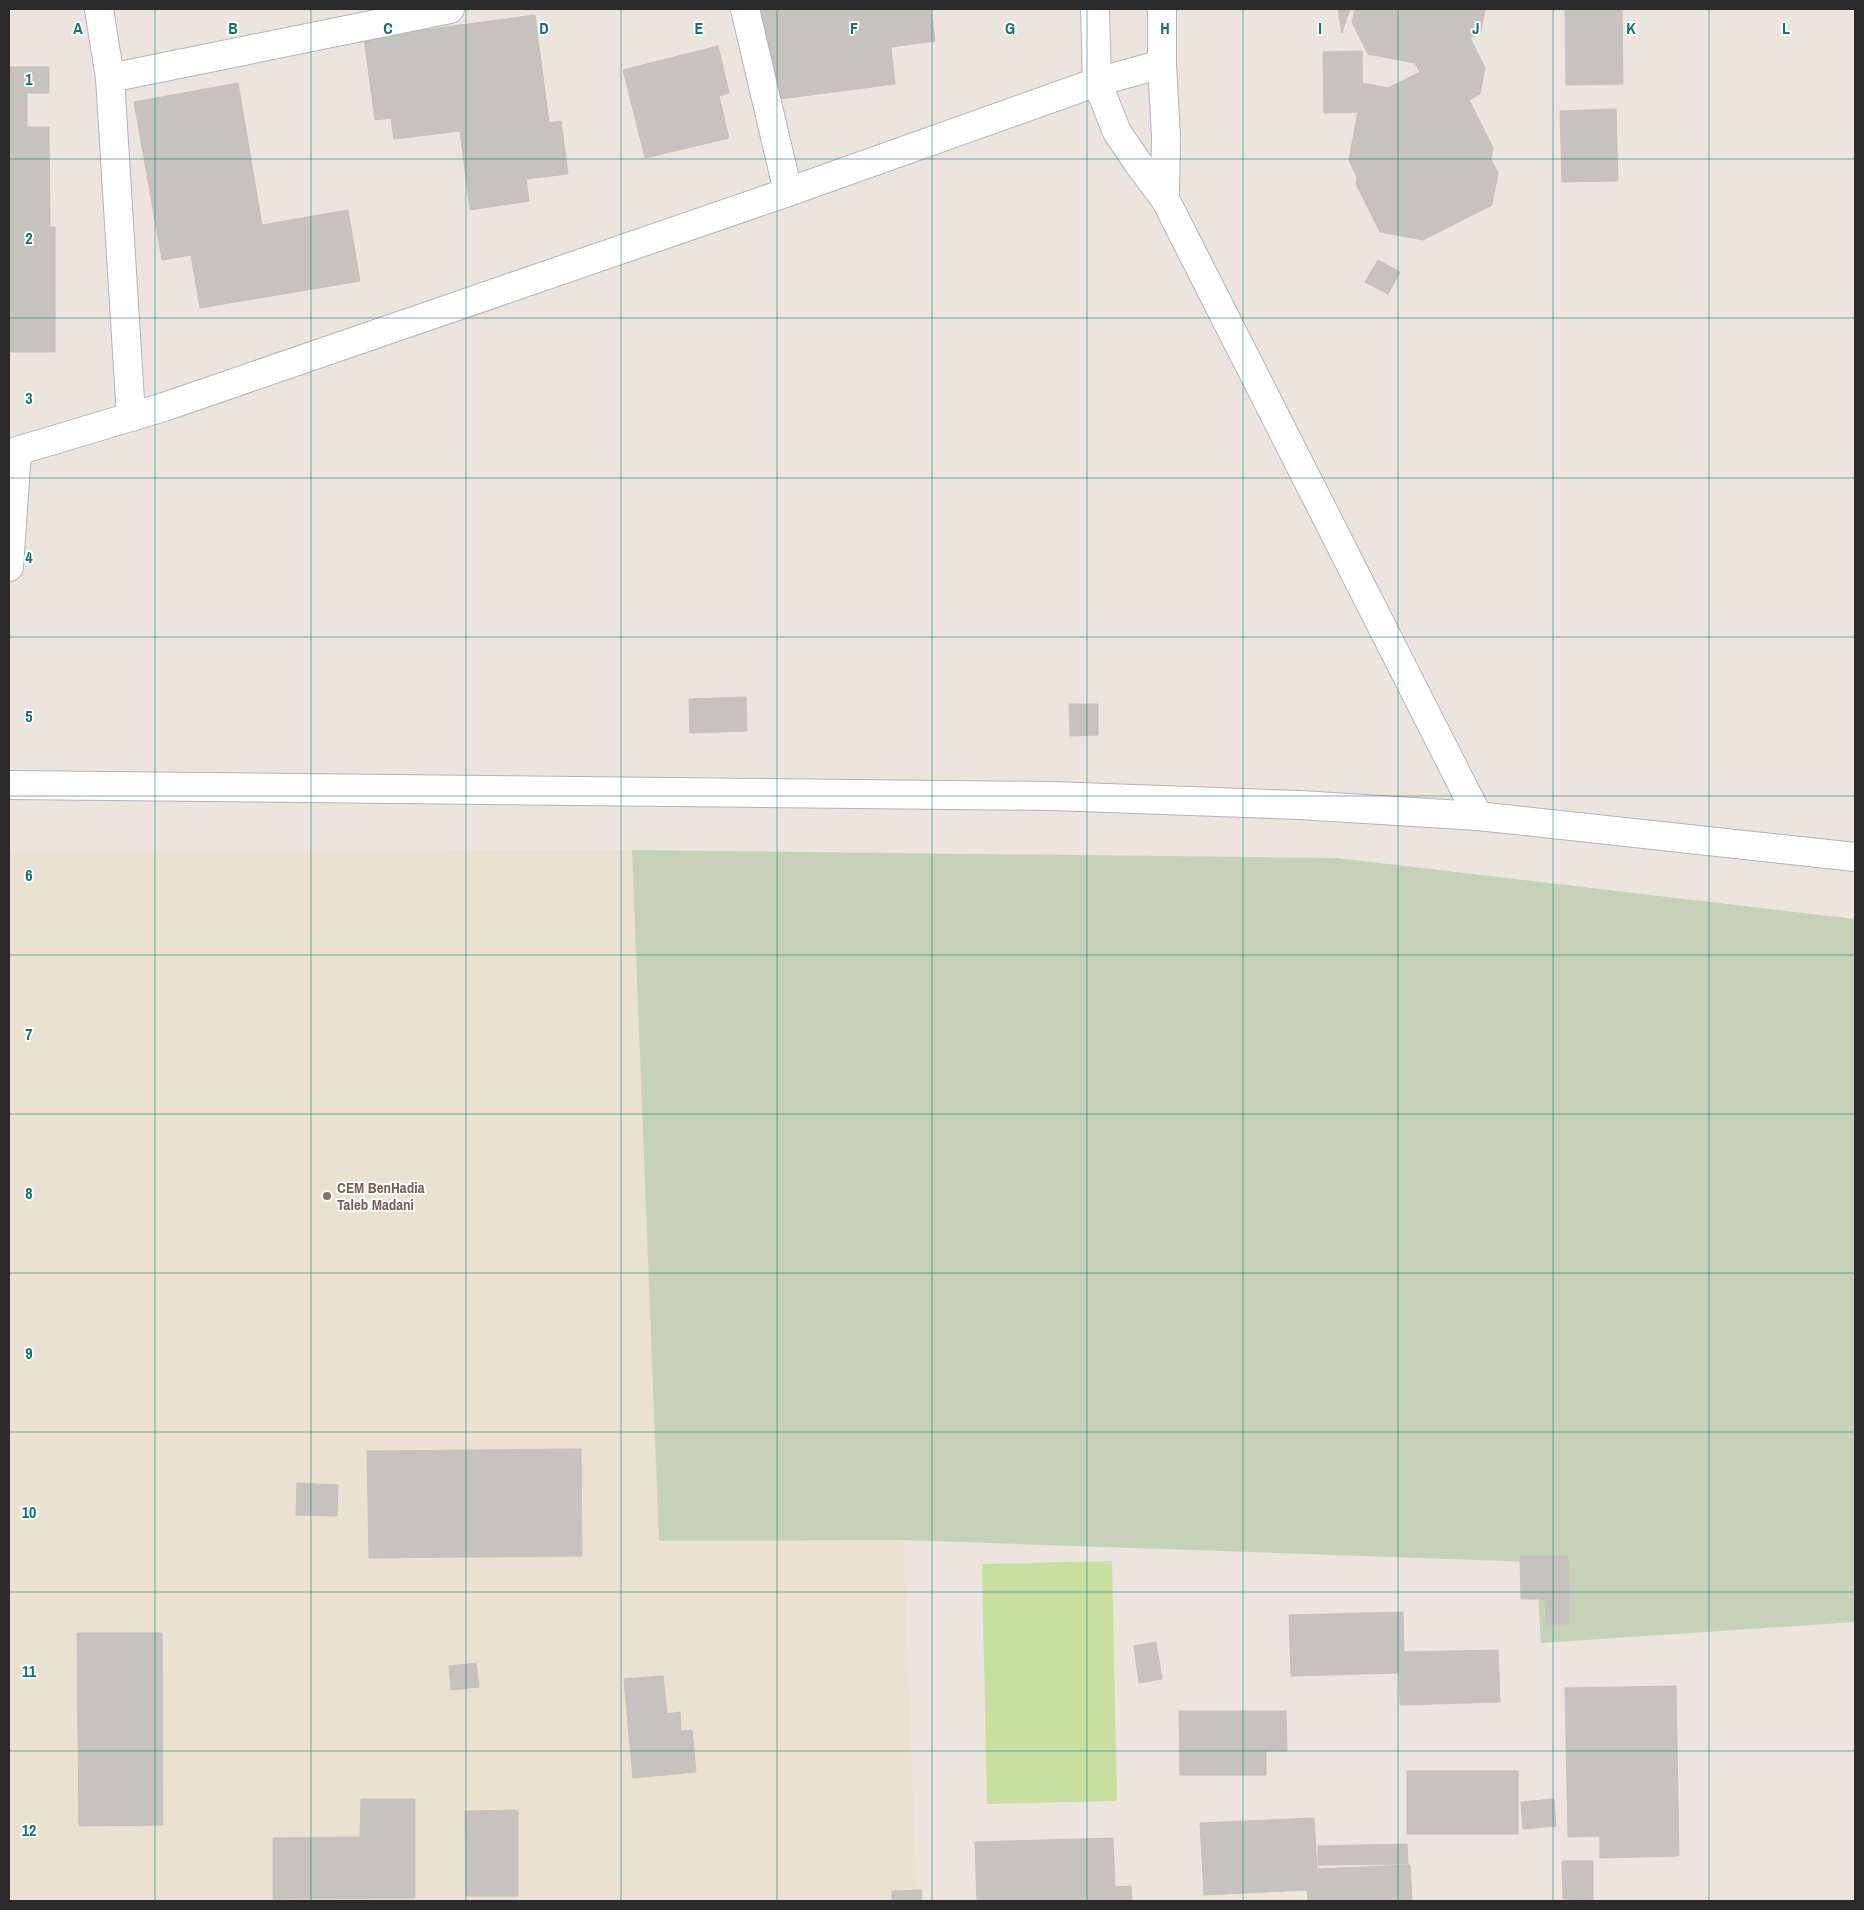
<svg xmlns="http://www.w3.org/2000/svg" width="1864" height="1910" font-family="'Archivo Narrow',sans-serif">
	<rect width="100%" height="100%" fill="#ebe5de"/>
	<!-- education -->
	<polygon fill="#eae1d0" points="632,850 659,1541 903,1540 917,1901 9,1901 9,852"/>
	<!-- cemetery -->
	<polygon fill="#c5d2b8" points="632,850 1337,858 1855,919 1855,1622 1541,1643 1536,1562 903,1540 659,1541"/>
	<!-- pitch -->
	<polygon fill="#c7e09f" points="1112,1561 1117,1801 987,1804 982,1564"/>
	<!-- building -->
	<g fill="#c6c2bd" stroke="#c6c0b8">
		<polygon points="752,9 931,9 935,41 891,47 895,84 764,101"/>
		<polygon points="1338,9 1350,9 1342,33"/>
		<polygon points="1355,9 1485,9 1481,32 1470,38 1485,68 1480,94 1469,100 1493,148 1491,159 1498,173 1492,205 1423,240 1380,232 1356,184 1357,178 1349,160 1363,83 1388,88 1420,72 1415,63 1368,54 1352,22"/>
		<polygon points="1565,9 1622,9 1623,84 1566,85"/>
		<polygon points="535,15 549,123 561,121 568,174 526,179 529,201 470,210 460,131 394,139 391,118 375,120 364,38"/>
		<polygon points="718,46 729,93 719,96 729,138 645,158 623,70"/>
		<polygon points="1362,51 1363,112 1324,113 1323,52"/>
		<polygon points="9,67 49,67 49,93 27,93 27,127 49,127 50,227 55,227 55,352 9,352"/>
		<polygon points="238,83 262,225 348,210 360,281 200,308 191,255 162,260 134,102"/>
		<polygon points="1616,109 1618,181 1562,182 1560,111"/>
		<polygon points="1378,260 1400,272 1388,294 1365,282"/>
		<polygon points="746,697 747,731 690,733 689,699"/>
		<polygon points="1069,704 1098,704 1098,735 1070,736"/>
		<polygon points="581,1449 582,1556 369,1558 367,1451"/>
		<polygon points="297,1483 338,1485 337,1516 296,1515"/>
		<polygon points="1520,1556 1568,1556 1569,1624 1546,1624 1545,1599 1521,1599"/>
		<polygon points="1403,1612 1404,1652 1498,1650 1500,1702 1400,1705 1399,1673 1291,1676 1289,1615"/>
		<polygon points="77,1633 162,1633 163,1825 79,1826"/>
		<polygon points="1156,1642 1162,1679 1139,1683 1134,1646"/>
		<polygon points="476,1663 479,1687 451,1690 449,1666"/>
		<polygon points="663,1676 667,1714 680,1712 681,1731 692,1730 696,1772 633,1778 624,1679"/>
		<polygon points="1676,1686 1679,1856 1600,1858 1600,1836 1568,1837 1565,1688"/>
		<polygon points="1179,1711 1286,1711 1287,1751 1266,1751 1266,1775 1180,1775"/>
		<rect x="1407" y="1771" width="111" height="63"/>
		<polygon points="361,1799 415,1799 415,1898 273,1899 273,1838 360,1837"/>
		<polygon points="1554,1799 1556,1826 1523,1829 1521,1802"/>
		<polygon points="518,1810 518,1896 466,1896 465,1811"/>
		<polygon points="1314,1818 1317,1869 1410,1865 1412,1901 1308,1901 1307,1890 1204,1895 1200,1823"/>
		<polygon points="1113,1838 1115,1887 1131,1886 1132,1901 977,1901 975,1842"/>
		<polygon points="1407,1844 1408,1864 1318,1865 1318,1846"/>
		<polygon points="1562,1861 1593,1861 1593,1900 1563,1899"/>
		<polygon points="921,1890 922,1901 892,1901 892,1891"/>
	</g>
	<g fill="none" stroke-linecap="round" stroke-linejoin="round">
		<defs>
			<g id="street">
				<polyline points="99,9 110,78 131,417"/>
				<polyline points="745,9 788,192"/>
				<polyline points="110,78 450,9"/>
			</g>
			<g id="secondary">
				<polyline points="1095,9 1097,82 1117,132 1138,163 1165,199 1478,816"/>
				<polyline points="1162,9 1162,64 1166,137 1165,199"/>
				<polyline points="9,567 17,451 164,407 788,192 1097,82 1162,64"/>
				<polyline points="9,785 1052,796 1300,805 1478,816 1855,857"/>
			</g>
		</defs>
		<!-- street casing -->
		<use href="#street" stroke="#b2b4bc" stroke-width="30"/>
		<!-- secondary casing -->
		<use href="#secondary" stroke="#b2b4bc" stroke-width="30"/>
		<!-- street -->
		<use href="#street" stroke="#fff" stroke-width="28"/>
		<!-- secondary -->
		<use href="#secondary" stroke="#fff" stroke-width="28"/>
	</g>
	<!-- grid -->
	<path fill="none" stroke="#0f766e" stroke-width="1" stroke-opacity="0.55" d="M155,9v1892M311,9v1892M466,9v1892M621,9v1892M777,9v1892M932,9v1892M1087,9v1892M1243,9v1892M1398,9v1892M1553,9v1892M1709,9v1892M9,159h1846M9,318h1846M9,478h1846M9,637h1846M9,796h1846M9,955h1846M9,1114h1846M9,1273h1846M9,1432h1846M9,1592h1846M9,1751h1846"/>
	<!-- markers -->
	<circle fill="#8d6e63" stroke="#fff" stroke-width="2" cx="327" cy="1196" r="5"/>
	<g text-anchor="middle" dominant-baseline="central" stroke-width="4" stroke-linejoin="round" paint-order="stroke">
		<!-- education labels -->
		<g font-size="15" font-weight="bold" fill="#785e54" stroke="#fff" text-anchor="start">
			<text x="337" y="1187">CEM BenHadia<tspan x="337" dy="17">Taleb Madani</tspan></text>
		</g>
	</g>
	<g font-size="16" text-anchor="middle" font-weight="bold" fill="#0f766e" stroke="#fff" stroke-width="4" stroke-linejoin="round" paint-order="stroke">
		<text x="78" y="34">A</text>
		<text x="233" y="34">B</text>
		<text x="388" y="34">C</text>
		<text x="544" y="34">D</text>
		<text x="699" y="34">E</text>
		<text x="854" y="34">F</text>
		<text x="1010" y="34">G</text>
		<text x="1165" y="34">H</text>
		<text x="1320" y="34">I</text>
		<text x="1476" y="34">J</text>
		<text x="1631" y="34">K</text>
		<text x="1786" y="34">L</text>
		<text x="29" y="85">1</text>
		<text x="29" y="244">2</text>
		<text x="29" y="404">3</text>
		<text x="29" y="563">4</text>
		<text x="29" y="722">5</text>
		<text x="29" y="881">6</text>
		<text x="29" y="1040">7</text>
		<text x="29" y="1199">8</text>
		<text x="29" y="1359">9</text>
		<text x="29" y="1518">10</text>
		<text x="29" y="1677">11</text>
		<text x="29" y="1836">12</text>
	</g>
	<!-- border -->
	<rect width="1864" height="1910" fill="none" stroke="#2a2a2a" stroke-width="20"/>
</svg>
